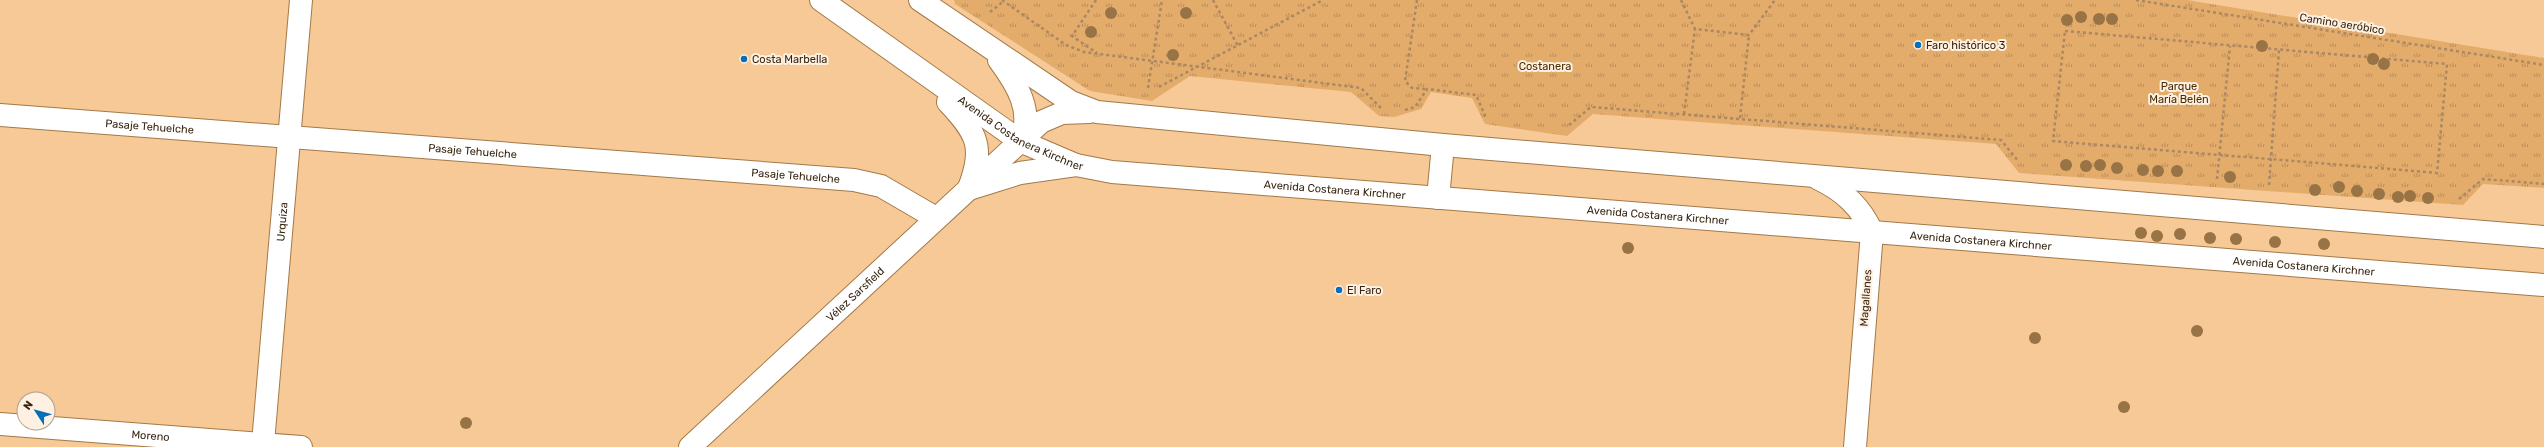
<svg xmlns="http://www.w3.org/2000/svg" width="2544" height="447" font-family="Rubik,sans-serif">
	<defs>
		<pattern id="park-tufts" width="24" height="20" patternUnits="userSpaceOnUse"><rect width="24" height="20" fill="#e4ac6b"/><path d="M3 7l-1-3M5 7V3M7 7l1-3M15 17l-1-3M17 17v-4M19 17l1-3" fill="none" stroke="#ba8c57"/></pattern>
	</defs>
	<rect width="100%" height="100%" fill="#f7c997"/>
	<!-- park -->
	<polygon fill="url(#park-tufts)" points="954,0 2187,0 2544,58 2544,188 2483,184 2463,205 2019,173 1996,144 1593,114 1567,136 1485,124 1472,98 1431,92 1421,109 1394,117 1379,116 1351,92 1190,76 1152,101 1090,91 955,4"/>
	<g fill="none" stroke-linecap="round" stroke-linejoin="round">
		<defs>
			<g id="minor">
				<path id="s1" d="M821,0l199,141 56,24 36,7 1432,113"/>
				<polyline points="920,0 1071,102 1097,112 1443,145 2544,237"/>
				<path d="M999,60c17,23 36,52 21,81"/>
				<path d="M948,102c29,31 37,45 21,86"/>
				<path id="s2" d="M0,115l854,65 27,6 55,32"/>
				<path d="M1819,179c25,12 42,28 53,53l-17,215"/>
				<polyline points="972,188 1020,173 1076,165"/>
				<polyline points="1438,198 1443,145"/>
				<path id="s3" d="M0,424l301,23"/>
				<path id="s4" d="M263,443l38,-443"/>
				<path id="s5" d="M690,447l351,-325 21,-9 27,-1"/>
			</g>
		</defs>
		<!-- minor casing -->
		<use href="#minor" stroke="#a37948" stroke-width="24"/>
		<!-- path -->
		<g stroke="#ab8862" stroke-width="2.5" stroke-dasharray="3 3" stroke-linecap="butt">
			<polyline points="1002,0 1066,45 1084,52 1361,88 1381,108"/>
			<polyline points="1096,0 1072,36 1097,53"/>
			<polyline points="1213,0 1238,46"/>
			<polyline points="1417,0 1405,81 1412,88 1427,89"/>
			<polyline points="1681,0 1695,29 1749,35 1775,0"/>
			<polyline points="2136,0 2544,65"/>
			<polyline points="990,12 1004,1"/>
			<polygon points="2065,31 2447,64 2437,173 2053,141"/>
			<polyline points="1159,87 1323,0"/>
			<polyline points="1148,88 1162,0"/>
			<polyline points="1405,110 1415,107 1427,89 1476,95 1486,118"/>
			<polyline points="1684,114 1695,29"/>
			<polyline points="1740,118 1749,35"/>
			<polyline points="1569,125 1591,107 2001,140 2019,162"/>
			<polyline points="2217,179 2230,46"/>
			<polyline points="2269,185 2279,50"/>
			<polyline points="2459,199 2483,179 2544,184"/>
		</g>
		<!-- minor -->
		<use href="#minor" stroke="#fff" stroke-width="22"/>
	</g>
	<!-- trees -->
	<g fill="#987345">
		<circle cx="1111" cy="13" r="6"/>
		<circle cx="1186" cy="13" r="6"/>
		<circle cx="2081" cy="17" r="6"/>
		<circle cx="2099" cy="19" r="6"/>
		<circle cx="2112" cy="19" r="6"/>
		<circle cx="2067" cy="20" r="6"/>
		<circle cx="1091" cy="32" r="6"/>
		<circle cx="2262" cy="46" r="6"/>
		<circle cx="1173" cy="55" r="6"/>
		<circle cx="2373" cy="59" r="6"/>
		<circle cx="2384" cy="64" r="6"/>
		<circle cx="2066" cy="165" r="6"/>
		<circle cx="2100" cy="165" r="6"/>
		<circle cx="2086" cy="166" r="6"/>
		<circle cx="2117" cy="168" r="6"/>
		<circle cx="2143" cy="170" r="6"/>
		<circle cx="2158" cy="171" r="6"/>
		<circle cx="2177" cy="171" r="6"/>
		<circle cx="2230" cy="177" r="6"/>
		<circle cx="2339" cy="187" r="6"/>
		<circle cx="2315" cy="190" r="6"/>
		<circle cx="2357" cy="191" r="6"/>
		<circle cx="2379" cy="194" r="6"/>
		<circle cx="2410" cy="196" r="6"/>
		<circle cx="2398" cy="197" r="6"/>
		<circle cx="2428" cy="198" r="6"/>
		<circle cx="2141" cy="233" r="6"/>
		<circle cx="2180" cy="234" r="6"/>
		<circle cx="2157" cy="236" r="6"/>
		<circle cx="2210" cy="238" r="6"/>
		<circle cx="2236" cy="239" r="6"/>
		<circle cx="2275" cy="242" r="6"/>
		<circle cx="2324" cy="244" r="6"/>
		<circle cx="1628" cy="248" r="6"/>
		<circle cx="2197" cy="331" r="6"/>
		<circle cx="2035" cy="338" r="6"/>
		<circle cx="2124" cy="407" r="6"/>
		<circle cx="466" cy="423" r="6"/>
	</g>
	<!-- markers -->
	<g fill="#036eb9" stroke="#fff1e2" stroke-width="1.5">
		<circle cx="1918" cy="45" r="4"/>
		<circle cx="744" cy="59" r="4"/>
		<circle cx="1339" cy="290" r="4"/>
	</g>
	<g text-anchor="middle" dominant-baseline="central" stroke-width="4" stroke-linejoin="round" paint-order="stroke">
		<!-- street labels -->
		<g font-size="11" fill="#382612" stroke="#fff1e2">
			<text transform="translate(2342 24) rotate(9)">Camino aeróbico</text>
			<text stroke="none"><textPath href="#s2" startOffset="150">Pasaje Tehuelche</textPath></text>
			<text stroke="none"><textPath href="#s1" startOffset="241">Avenida Costanera Kirchner</textPath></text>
			<text stroke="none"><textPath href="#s2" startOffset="474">Pasaje Tehuelche</textPath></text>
			<text stroke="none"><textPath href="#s2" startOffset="798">Pasaje Tehuelche</textPath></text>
			<text stroke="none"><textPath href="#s1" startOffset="565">Avenida Costanera Kirchner</textPath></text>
			<text stroke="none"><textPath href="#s1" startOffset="889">Avenida Costanera Kirchner</textPath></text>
			<text stroke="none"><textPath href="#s4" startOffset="222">Urquiza</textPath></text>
			<text stroke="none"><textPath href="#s1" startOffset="1213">Avenida Costanera Kirchner</textPath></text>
			<text stroke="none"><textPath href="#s1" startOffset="1537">Avenida Costanera Kirchner</textPath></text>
			<text stroke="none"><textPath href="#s5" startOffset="225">Vélez Sarsfield</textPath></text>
			<text transform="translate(1866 298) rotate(-86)">Magallanes</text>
			<text stroke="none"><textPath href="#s3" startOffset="151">Moreno</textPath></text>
		</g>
		<!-- poi labels -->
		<g font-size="11" fill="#382612" stroke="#fff1e2" text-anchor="start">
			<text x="1926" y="45">Faro histórico 3</text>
			<text x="752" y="59">Costa Marbella</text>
			<text x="1347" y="290">El Faro</text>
		</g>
		<!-- park labels -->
		<g font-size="11" fill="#4a2c02" stroke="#fff1e2">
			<text x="1545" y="66">Costanera</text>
			<text x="2179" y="86">Parque<tspan x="2179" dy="13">María Belén</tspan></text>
		</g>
	</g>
	<!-- north arrow -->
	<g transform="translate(36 411) rotate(306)"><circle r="19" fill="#fff1e2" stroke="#afa08f"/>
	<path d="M0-3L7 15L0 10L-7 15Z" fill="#036eb9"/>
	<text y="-6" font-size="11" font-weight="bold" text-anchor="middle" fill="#382612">N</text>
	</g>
</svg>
